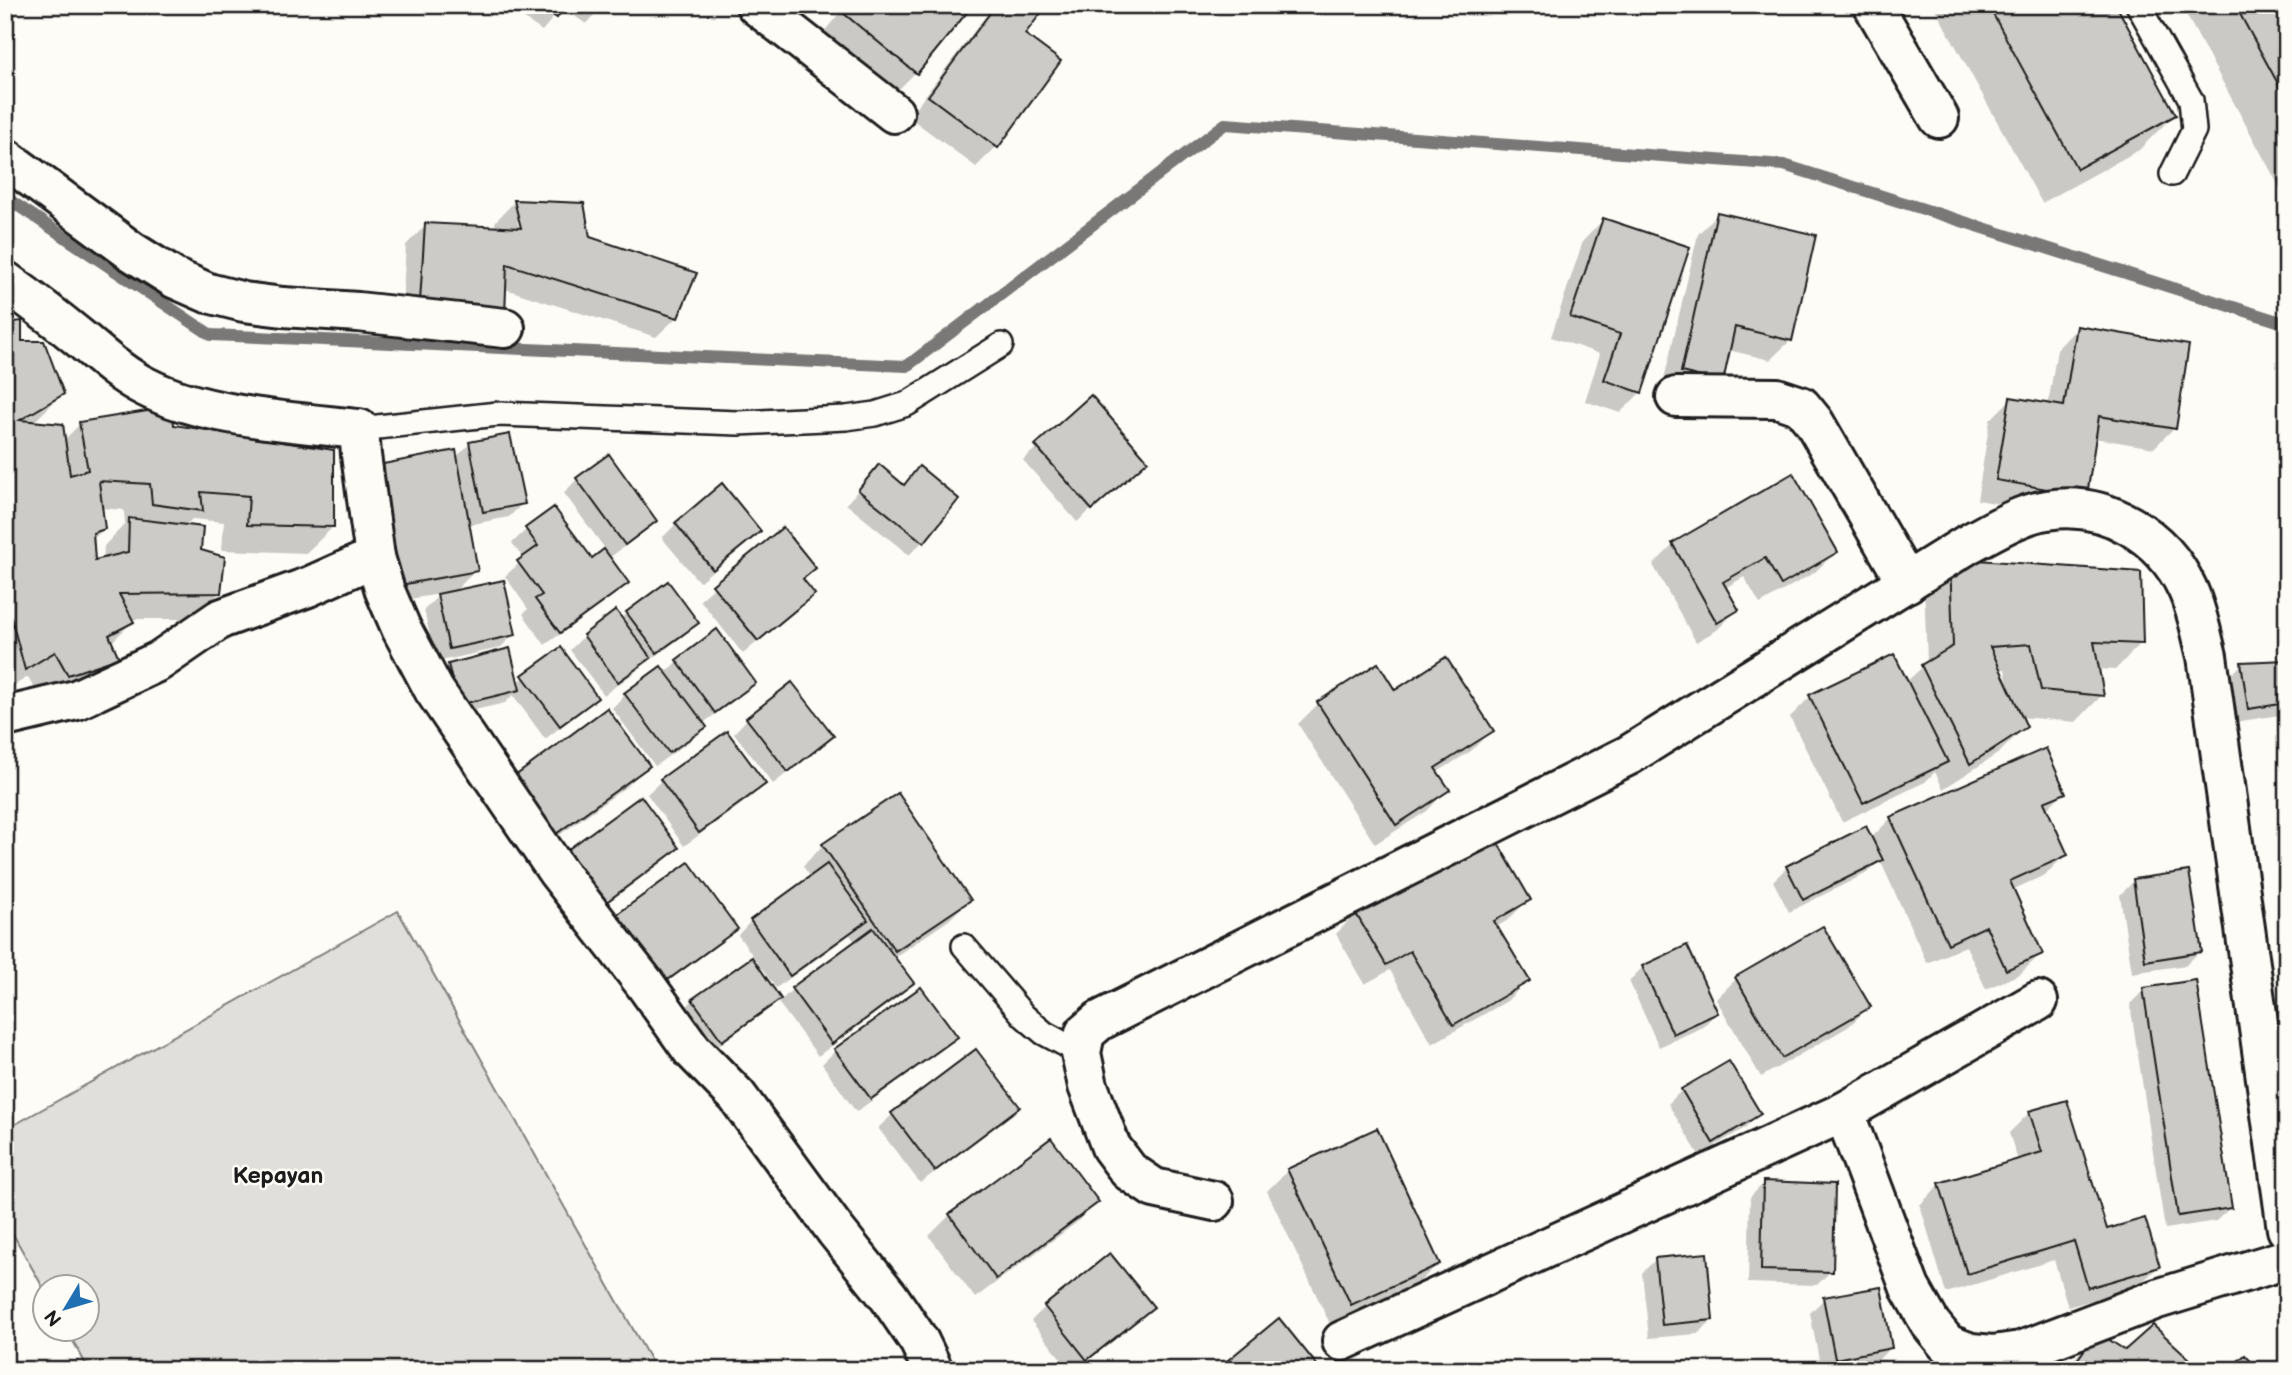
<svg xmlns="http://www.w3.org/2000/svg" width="2292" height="1375" font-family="'Balsamiq Sans',sans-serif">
	<rect width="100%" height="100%" fill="#fdfcf7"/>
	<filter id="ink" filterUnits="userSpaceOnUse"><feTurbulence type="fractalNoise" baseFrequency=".0143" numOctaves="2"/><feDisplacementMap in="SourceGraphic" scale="14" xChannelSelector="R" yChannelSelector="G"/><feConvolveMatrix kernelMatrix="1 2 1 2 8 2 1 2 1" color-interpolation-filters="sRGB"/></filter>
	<g filter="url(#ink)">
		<!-- green -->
		<polygon fill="#e0dfdb" stroke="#7e7e7c" stroke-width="2" points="398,911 656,1370 89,1370 67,1330 88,1330 88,1288 46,1288 45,1291 5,1220 5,1130"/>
		<!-- shadow -->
		<g fill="#0003" fill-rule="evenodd">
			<polygon points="504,5 603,5 586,24 562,7 542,31"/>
			<polygon points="846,5 971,5 915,73 895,93 823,33"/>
			<polygon points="994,5 1027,5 1022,35 1059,62 996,147 976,167 909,117"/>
			<polygon points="1933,5 2114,5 2174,115 2139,150 2042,203"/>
			<polygon points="2181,5 2287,5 2287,201"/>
			<path d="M515,201l73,37 89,79 -21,20 -151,-48 -104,33 5,-77 20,-20 70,3 -1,-6zM517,221h4l3,15 -3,1z"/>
			<polygon points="1718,214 1791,340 1770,360 1728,350 1722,381 1661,392 1698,234"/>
			<polygon points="1603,220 1641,392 1620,413 1585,401 1600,354 1551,337 1583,241"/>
			<path d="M5,325l57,69 -29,29 31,17 16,-16 93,3 160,100 -27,26 -84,-3 2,-28 -32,-3 -7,7 35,66 -27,27h-62l1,3 -21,21 6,15 -27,26 -48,16 -14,-23 -23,14zM101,508l23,2 1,14 -21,22 -1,14 -10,2 -1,-22 12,-11z"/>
			<polygon points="2077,328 2174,428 2154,448 2094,438 2065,515 1977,500 1990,420 2011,399 2048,405 2057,349"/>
			<polygon points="1091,398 1132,474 1077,522 1023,460"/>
			<polygon points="470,444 523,503 509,517 468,525 476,570 454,592 514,634 500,648 436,662 424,610 440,594 380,604 358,487 455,458"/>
			<polygon points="879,467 902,486 919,468 922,542 909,555 846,504"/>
			<polygon points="1793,476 1836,552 1815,572 1760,604 1744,577 1725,588 1737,610 1717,630 1696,642 1653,565 1673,545"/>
			<polygon points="577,479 655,521 641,534 609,558 626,583 613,596 545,645 523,614 528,609 505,576 524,559 512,543 526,530 554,509 591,560 606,550 564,493"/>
			<polygon points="676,524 745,544 699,582 662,538"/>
			<polygon points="782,529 801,580 813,594 743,654 700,600"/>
			<path d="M1950,560l191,83 -26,27 -18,-1 5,26 -26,27 -56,-5 5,10 -26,26 -56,36 -8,-17 -10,10 -83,40 -52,-105 20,-20 96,-15 21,-19 -3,-77zM2005,669l4,21 -10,-20z"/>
			<polygon points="627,613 697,622 683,636 604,695 570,650 584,636 621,619"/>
			<polygon points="717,632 754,683 740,696 702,724 704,727 691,740 655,766 612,708 626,694 665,673 677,661"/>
			<polygon points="560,649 596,698 582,711 545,739 513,695 505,703 444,717 435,679 449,665 517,683"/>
			<polygon points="2287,662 2287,723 2286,714 2235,722 2228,678 2242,664"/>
			<polygon points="1394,692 1492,730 1471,751 1436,773 1447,790 1427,811 1375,844 1298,724 1318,704"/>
			<polygon points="747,719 832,735 818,749 773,784 734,733"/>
			<polygon points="726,733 763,784 750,798 684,846 647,794 661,781"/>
			<polygon points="647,766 627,786 528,858 487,804 508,783"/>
			<path d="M2064,792l-18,18 20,44 -21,21 -33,15 29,64 -21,20 -34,15 -20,-43 -39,17 -47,-103 -13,13 -78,39 -16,-31 14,-14 78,-39 5,11 21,-21zM2044,864v3l-42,19 -1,-3z"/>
			<polygon points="640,798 677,848 663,862 583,921"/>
			<polygon points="823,845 969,900 949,920 893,958 912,983 898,997 818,1056 777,1001 765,1012 708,1053 680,1014 693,1000 751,960 780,1001 792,990 856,943 850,935 776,988 738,935 751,921 811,878 803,866"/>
			<polygon points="2134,881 2200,951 2186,965 2132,973 2120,895"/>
			<polygon points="1528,900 1508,920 1496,927 1527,981 1507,1001 1432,1044 1390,970 1365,984 1336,934 1356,913"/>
			<polygon points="2287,906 2287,995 2286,995 2277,916"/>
			<polygon points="617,916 735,929 722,942 651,994 603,930"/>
			<polygon points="1823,928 1869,1007 1848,1027 1761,1077 1716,999 1736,979"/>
			<polygon points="1643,967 1716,1013 1703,1027 1659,1047 1629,981"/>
			<polygon points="2144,990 2230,1208 2216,1221 2165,1229 2130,1004"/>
			<polygon points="955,1037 942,1050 856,1112 822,1064 835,1051"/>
			<polygon points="975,1051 1018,1107 1004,1121 920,1183 878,1128 892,1115"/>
			<polygon points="1682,1090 1759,1114 1745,1128 1699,1155 1668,1104"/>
			<polygon points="2030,1112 2105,1231 2158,1267 2137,1287 2068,1307 2054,1260 1946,1293 1920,1205 1940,1184 2018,1161 2009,1133"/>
			<polygon points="1050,1140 1096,1202 1076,1223 975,1298 929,1236 950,1215"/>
			<polygon points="1288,1170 1438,1264 1417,1284 1330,1324 1267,1191"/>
			<polygon points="1764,1183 1831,1271 1817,1285 1748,1283 1750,1197"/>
			<polygon points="1110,1255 1151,1307 1138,1321 1076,1370 1070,1370 1031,1321 1045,1307"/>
			<polygon points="1656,1259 1712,1320 1698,1334 1649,1338 1642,1273"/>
			<polygon points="1824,1299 1890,1348 1876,1362 1832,1370 1821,1370 1810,1313"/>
			<polygon points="2097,1334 2126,1352 2180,1370 2064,1370"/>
			<polygon points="1933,1364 1937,1370 1922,1370"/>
		</g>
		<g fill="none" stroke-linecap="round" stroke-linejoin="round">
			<!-- stream -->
			<polyline stroke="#797876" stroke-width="12" points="5,197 211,335 907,366 1225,124 1784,165 2287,324"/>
		</g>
		<!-- building -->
		<g fill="#cccbc8" stroke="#1c1c1c" stroke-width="2">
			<polygon points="537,5 565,5 557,18"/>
			<polygon points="847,5 973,5 917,74 842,12"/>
			<polygon points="996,5 1030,5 1041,13 1025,34 1061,61 998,148 928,96"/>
			<polygon points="1988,5 2116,5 2176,115 2077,169"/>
			<polygon points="2235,5 2287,5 2287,100"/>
			<polygon points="514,200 584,203 590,237 697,273 678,318 507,264 505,315 420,302 425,223 521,228"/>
			<polygon points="1717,212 1816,235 1792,341 1735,327 1723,382 1681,372"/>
			<polygon points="1603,218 1690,247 1642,393 1604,380 1620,334 1570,317"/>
			<polygon points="22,321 22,341 44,341 64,394 20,420 63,424 70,475 88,470 79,422 172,407 174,425 334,450 334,527 247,525 249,496 201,492 203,511 152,504 150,484 99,481 105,529 93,533 95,560 128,552 129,518 203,527 201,550 225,557 221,593 119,594 134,622 109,635 119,658 68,675 55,652 25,670 5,595 5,323"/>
			<polygon points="2077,326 2189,345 2176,429 2099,416 2087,496 1996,480 2010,397 2064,406"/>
			<polygon points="1091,395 1148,461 1092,510 1035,445"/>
			<polygon points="510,434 525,504 483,512 469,442"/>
			<polygon points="456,450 478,571 400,585 378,465"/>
			<polygon points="609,454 657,521 625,545 576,478"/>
			<polygon points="879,464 904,485 919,466 959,499 924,543 858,490"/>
			<polygon points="1793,473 1838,552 1781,585 1765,558 1723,582 1739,610 1717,623 1672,543"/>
			<polygon points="722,483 761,531 713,570 675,523"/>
			<polygon points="554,507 592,558 604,549 629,583 560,633 535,599 542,595 517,561 538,546 525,528"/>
			<polygon points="783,527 816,568 803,579 815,594 758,641 712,585"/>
			<polygon points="1950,558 2141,572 2143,644 2094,642 2104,696 2041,690 2031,644 1990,647 2027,727 1970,764 1921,665 1953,646"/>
			<polygon points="504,580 516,635 449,649 437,594"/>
			<polygon points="668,581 699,623 657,653 626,612"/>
			<polygon points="616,610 651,658 618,682 583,635"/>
			<polygon points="717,629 756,683 715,713 676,660"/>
			<polygon points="561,647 598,698 560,726 522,675"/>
			<polygon points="510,648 520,690 458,705 448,664"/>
			<polygon points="1894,654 1948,762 1863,803 1809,695"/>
			<polygon points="1446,657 1494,731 1435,768 1450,790 1396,825 1317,702 1378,663 1395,690"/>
			<polygon points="2287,660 2287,703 2248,709 2241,662"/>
			<polygon points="661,666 707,727 669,753 624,693"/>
			<polygon points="792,682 834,736 788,772 746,718"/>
			<polygon points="607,708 650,766 549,839 507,782"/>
			<polygon points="727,731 766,784 699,833 660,779"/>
			<polygon points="2046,748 2066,793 2044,802 2068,855 2010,881 2043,954 2006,970 1986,926 1948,944 1890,817"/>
			<polygon points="898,793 971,900 895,951 822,844"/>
			<polygon points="641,796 679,848 597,909 559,856"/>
			<polygon points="1866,826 1883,860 1803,900 1786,866"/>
			<polygon points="1492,833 1531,900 1494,921 1530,981 1453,1025 1410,951 1386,965 1355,912"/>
			<polygon points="689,862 738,929 665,982 616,915"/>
			<polygon points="827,864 868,920 790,976 750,920"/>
			<polygon points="2189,871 2202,952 2145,961 2133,879"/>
			<polygon points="1823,926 1871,1007 1782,1058 1735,977"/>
			<polygon points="873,928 914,983 832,1044 791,988"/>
			<polygon points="1687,945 1718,1013 1673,1034 1642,966"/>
			<polygon points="752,957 781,999 722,1041 692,999"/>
			<polygon points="2196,980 2232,1208 2178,1216 2143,988"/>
			<polygon points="921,987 958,1037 871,1099 834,1049"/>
			<polygon points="976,1049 1020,1107 935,1171 891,1113"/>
			<polygon points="1729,1061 1761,1114 1713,1143 1681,1089"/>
			<polygon points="2067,1100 2107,1229 2145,1218 2160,1267 2088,1288 2074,1241 1967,1274 1939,1183 2042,1152 2029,1111"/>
			<polygon points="1377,1128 1440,1264 1351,1305 1287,1169"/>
			<polygon points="1051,1138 1099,1202 996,1279 949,1214"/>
			<polygon points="1763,1181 1835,1184 1833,1272 1761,1270"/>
			<polygon points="1110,1253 1154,1307 1087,1360 1044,1306"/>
			<polygon points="1707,1253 1713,1320 1662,1325 1655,1258"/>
			<polygon points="1881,1287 1892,1348 1835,1359 1823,1297"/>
			<polygon points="1279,1318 1321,1370 1216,1370"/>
			<polygon points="2153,1325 2191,1360 2181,1370 2070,1370 2097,1332 2125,1350"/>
			<polygon points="2245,1355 2259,1370 2228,1370"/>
		</g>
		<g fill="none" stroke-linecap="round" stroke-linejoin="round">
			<defs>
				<g id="lane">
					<polyline points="2138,5 2191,100 2194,130 2172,174"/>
					<polyline points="359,429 498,414 738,423 846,418 875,414 907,404 1001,345"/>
					<polyline points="964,946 1024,1016 1044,1033 1081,1053"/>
				</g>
				<g id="street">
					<polyline points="756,5 894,113"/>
					<polyline points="1873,5 1939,118"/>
					<polyline points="5,158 131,251 174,278 208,293 244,302 283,307 358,312 505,328"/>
					<path d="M5,281c25,18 49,36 72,55 22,18 44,39 69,51 58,30 149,35 213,42l2,26 14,102 10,34 16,37 33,62 123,181 88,113 47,66 45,46 99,135 53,66 30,44 14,29"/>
					<polyline points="1676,397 1777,398 1801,406 1814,422 1907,583"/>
					<polyline points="5,717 76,700 159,661 220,619 308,587 375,557"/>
					<polyline points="2038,1001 1844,1112 1910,1288 1930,1323 1947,1344 1971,1353 1993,1355 2021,1351 2157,1299 2287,1259"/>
					<path d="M1214,1201l-60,-13 -25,-17 -18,-24 -23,-61 -7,-33 4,-20 14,-12 530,-266 339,-211c25,-13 51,-30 79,-34 59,-10 116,26 140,78 10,21 14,45 20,68l80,573"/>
					<polyline points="1342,1341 1844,1112"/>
				</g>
			</defs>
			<!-- lane casing -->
			<use href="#lane" stroke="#1c1c1c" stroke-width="28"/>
			<!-- street casing -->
			<use href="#street" stroke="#1c1c1c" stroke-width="44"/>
			<!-- lane -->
			<use href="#lane" stroke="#fdfcf7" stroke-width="23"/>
			<!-- street -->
			<use href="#street" stroke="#fdfcf7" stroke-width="38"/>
		</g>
	</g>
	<g text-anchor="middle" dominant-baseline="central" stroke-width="5" stroke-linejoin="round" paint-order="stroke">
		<!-- quarter labels -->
		<g font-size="23" font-weight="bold" fill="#1c1c1c" stroke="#fdfcf7">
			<text x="278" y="1176">Kepayan</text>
		</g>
	</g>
	<!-- margin -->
	<rect width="2292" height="1375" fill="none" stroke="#fdfcf7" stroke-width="28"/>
	<rect x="14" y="14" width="2264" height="1347" fill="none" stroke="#1c1c1c" stroke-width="2.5" filter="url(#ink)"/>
	<!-- north arrow -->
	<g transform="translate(66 1308) rotate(232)"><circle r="33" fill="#fdfcf7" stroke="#a3a29f" stroke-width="2"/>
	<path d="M0-5L12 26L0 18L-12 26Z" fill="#1f6fb2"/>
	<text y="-10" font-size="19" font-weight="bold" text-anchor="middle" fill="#1c1c1c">N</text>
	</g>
</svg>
